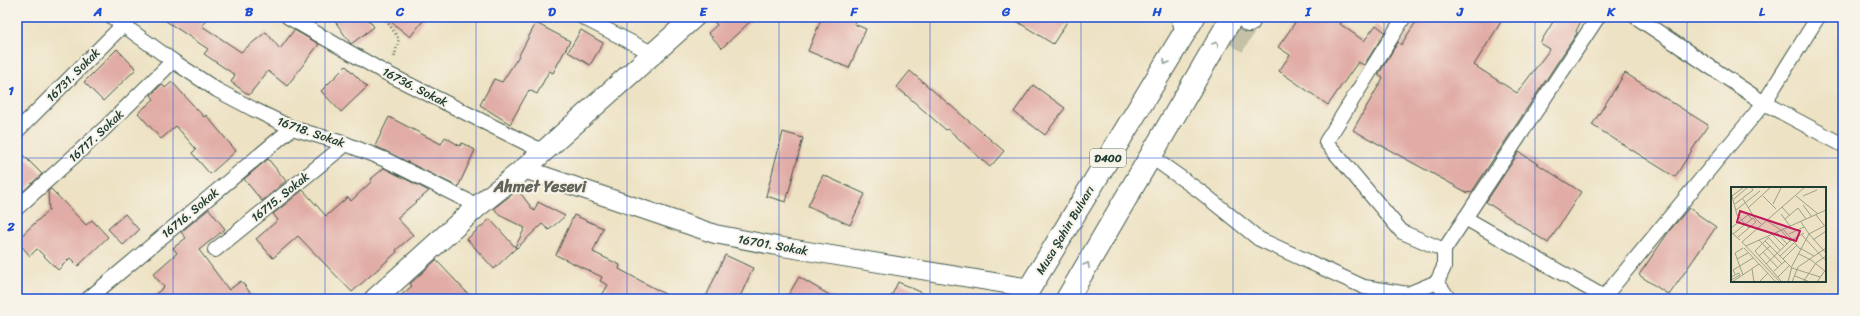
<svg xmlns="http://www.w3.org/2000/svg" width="1860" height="316" font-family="Sriracha,sans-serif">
	<rect width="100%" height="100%" fill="#f7f3e8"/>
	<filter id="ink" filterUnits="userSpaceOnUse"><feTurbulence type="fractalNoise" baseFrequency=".025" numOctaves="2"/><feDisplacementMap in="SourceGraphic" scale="8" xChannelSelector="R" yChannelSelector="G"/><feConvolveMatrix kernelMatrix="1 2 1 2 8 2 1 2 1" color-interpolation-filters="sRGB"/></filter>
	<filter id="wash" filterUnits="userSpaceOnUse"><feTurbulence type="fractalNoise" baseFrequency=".012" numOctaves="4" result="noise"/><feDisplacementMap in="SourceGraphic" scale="16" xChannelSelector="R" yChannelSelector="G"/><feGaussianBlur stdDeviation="0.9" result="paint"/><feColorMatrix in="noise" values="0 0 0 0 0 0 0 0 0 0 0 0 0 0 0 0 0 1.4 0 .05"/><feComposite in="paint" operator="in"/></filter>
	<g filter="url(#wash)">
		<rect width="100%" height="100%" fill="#ede2c3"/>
		<g id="blocks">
			<!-- building -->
			<g fill="#e1aca5">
				<polygon points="160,17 208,17 202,26 241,52 266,32 280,49 294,30 319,44 287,86 268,71 249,95 231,82 235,75 204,54 208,49"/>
				<polygon points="332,17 367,17 374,27 351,44"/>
				<polygon points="385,17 426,17 410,37"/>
				<polygon points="710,17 755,17 722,48 708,33 717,25"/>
				<polygon points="822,17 857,17 854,24 866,29 849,68 808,51"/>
				<polygon points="1010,17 1070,17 1053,44"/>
				<polygon points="1299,17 1345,17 1340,24 1364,41 1376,25 1385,32 1364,65 1358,62 1328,105 1279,71 1290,55 1278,47"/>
				<polygon points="1419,17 1504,17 1474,65 1517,93 1550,49 1540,43 1556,17 1583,17 1576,31 1577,33 1471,193 1469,192 1468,193 1353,130 1383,78 1378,75 1398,42 1401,45"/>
				<polygon points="536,23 570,41 553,73 549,71 537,94 529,90 510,124 480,105 494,79 502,82 517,59"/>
				<polygon points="581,30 603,43 590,65 568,52"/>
				<polygon points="117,49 136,69 103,101 84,82"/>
				<polygon points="346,66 367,87 341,112 321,91"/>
				<polygon points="910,71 1004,151 990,167 948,129 946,130 897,87"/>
				<polygon points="1625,73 1708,125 1675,177 1592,125"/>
				<polygon points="172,82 204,117 206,115 236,151 210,174 192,153 196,149 176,126 161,139 138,113 154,99 151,95 162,84 165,88"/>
				<polygon points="1033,85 1065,108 1045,135 1014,112"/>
				<polygon points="389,117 441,144 445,137 460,146 462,143 475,150 458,187 375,146"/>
				<polygon points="783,132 803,138 786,202 766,196"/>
				<polygon points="17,149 42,174 17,197"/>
				<polygon points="1519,152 1581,192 1548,243 1486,202"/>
				<polygon points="268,159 286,181 262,201 244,179"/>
				<polygon points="384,168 429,191 397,218 413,235 396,250 397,252 352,292 298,236 273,258 256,239 278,220 273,214 303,190 326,216 348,197 351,201 372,181 371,179"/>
				<polygon points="823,175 865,194 850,225 808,206"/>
				<polygon points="51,189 86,225 92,220 108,237 78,266 70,258 58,270 37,249 30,256 19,243 19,238 49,210 48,191"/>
				<polygon points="518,190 534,211 538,202 565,216 549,230 542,224 517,248 515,247 516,248 494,269 467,239 490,219 515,247 525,228 499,215 494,208"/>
				<polygon points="1689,208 1716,227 1669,295 1639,275 1670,230"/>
				<polygon points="209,209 225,229 199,250 229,290 241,281 255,299 150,299 164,287 153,274 177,253 173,248 186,238 181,232"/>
				<polygon points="125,214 139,230 123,245 108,229"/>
				<polygon points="574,215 603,228 593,252 620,265 619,269 674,299 600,299 608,285 600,281 602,277 556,255"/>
				<polygon points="725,255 753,268 739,299 705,299"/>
				<polygon points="436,260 473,299 397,299 412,286 410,284"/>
				<polygon points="799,277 836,299 786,299"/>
				<polygon points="898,282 936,299 890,299"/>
			</g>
		</g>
	</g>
	<g filter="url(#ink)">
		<use href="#blocks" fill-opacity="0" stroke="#3e5649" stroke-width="1"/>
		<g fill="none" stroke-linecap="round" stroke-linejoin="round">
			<!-- trunk-tunnel -->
			<polyline stroke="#c4c1a6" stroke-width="22" stroke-dasharray="22 11" stroke-linecap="butt" points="1233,46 1249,21"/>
			<defs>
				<polyline id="service" points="1175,17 1179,32"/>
				<g id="minor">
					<polyline points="112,17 173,61 217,90 253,109 292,128 346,144 386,160 478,206"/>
					<polyline points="288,17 382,71 544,152"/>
					<polyline points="582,17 654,54"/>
					<polyline points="1404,17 1326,142 1402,232 1444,250"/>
					<polyline points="1636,17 1764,103 1843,145"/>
					<polyline points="17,131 123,25 128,17"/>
					<polyline points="1150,156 1201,192 1259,239 1364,287 1408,294 1437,282 1444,267 1444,250 1598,17"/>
					<polyline points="17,208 104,129 173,61"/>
					<polyline points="1465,218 1604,297 1764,103 1818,17"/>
					<polyline points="215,250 346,144"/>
					<polyline points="1437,282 1449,299"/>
					<polyline points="88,299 292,128"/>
				</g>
				<polyline id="tertiary" points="524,169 715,234 777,246 1030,288"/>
				<polyline id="secondary" points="375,299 478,206 524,169 694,17"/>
				<g id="trunk">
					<polyline points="1249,21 1250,17"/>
					<polyline points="1023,299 1194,17"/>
					<polyline points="1067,299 1232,17"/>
				</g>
			</defs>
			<!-- service casing -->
			<use href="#service" stroke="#3e5649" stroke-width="9"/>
			<!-- minor casing -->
			<use href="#minor" stroke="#3e5649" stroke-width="16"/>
			<!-- tertiary casing -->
			<use href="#tertiary" stroke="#3e5649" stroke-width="20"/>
			<!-- secondary casing -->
			<use href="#secondary" stroke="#3e5649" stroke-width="23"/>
			<!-- trunk casing -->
			<use href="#trunk" stroke="#3e5649" stroke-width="24"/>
			<!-- path -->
			<polyline stroke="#3e5649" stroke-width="2.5" stroke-dasharray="1 3" stroke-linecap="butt" points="384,17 399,39 394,58"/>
			<!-- service -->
			<use href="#service" stroke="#fff" stroke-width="7"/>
			<!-- minor -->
			<use href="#minor" stroke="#fff" stroke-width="14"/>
			<!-- tertiary -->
			<use href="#tertiary" stroke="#fff" stroke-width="18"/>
			<!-- secondary -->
			<use href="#secondary" stroke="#fff" stroke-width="21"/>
			<!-- trunk -->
			<use href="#trunk" stroke="#fff" stroke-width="22"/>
		</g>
		<!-- one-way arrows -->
		<defs><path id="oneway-chevron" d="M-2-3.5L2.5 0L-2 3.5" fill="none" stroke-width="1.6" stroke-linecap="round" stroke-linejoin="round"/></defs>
		<g stroke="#8f9e9a">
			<use href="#oneway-chevron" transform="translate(1216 44) rotate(-59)"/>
			<use href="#oneway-chevron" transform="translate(1166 62) rotate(121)"/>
			<use href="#oneway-chevron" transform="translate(1087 265) rotate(-60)"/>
		</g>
	</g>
	<!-- grid -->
	<path fill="none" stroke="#1d4ed8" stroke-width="1" stroke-opacity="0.55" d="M173,17v282M325,17v282M476,17v282M627,17v282M779,17v282M930,17v282M1081,17v282M1233,17v282M1384,17v282M1535,17v282M1687,17v282M17,158h1826"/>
	<g text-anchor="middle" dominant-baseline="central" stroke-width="4" stroke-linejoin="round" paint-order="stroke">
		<!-- shield labels -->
		<rect fill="#f7f3e8" stroke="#60746a" stroke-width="1" x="1090" y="149" width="36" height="18" rx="3"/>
		<g font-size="11" font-weight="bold" fill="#1f3d34">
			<text x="1108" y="158">D400</text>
		</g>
		<!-- street labels -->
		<g font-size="12" fill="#1f3d34" stroke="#f7f3e8">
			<text transform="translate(73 75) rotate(-45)">16731. Sokak</text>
			<text transform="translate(415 87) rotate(27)">16736. Sokak</text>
			<text transform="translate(311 132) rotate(19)">16718. Sokak</text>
			<text transform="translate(96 136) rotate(-43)">16717. Sokak</text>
			<text transform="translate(280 197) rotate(-39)">16715. Sokak</text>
			<text transform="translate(190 213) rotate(-40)">16716. Sokak</text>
			<text transform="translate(1065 230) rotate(-59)">Musa Şahin Bulvarı</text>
			<text transform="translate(773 245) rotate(10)">16701. Sokak</text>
		</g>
		<!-- district labels -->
		<g font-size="16" font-weight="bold" fill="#63645c" stroke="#f7f3e8">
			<text x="540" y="186">Ahmet Yesevi</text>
		</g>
	</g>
	<!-- overview -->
	<g transform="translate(1731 187)">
		<rect width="95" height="95" fill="#ede2c3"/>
		<path fill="none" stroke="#9ba08a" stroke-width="1" d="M0,5l6,23 12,13M1,9l12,-9M32,9l13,13M65,9l22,18M72,9l14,-6M3,12l14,-12M12,12l11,18 7,7M4,17l18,-14 -2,-3M42,17l8,-16M72,18l9,12M51,20l8,9M17,21l23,-21M5,23l24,-19M50,27l9,12M85,28l8,10M54,32l13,-11 8,11M36,34l14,9M70,35l8,12M0,41l17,-13 4,4M52,42l17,20M50,43l9,11M0,45l9,8M45,45l11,12M2,47l20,-16M41,47l12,12M58,47l15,-7M70,47l25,27M78,47l17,19M7,50l18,-15 -3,-4M37,50l12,13M37,51l-13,13 27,31M28,53l23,24M82,53l13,-9M34,54l27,27 28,9M11,55l63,-55M11,55l38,40M15,59l80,-36M13,61l32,34M69,61l14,8M32,65l15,16M68,67l12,6 14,11M28,69l11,-10M49,69l15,-14M6,72l11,-6M52,72l14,-14M35,77l24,-23 14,-8M21,82l2,13M43,84l11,-10M4,87l-2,-4 20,-12M12,88l-8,-22 8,-5M64,89l15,6M0,90l8,-4 1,2 -9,5M47,90l12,-12M1,95l27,-18M28,95l9,-9M57,95l4,-16 17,-32 17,-9M61,95l6,-15 28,-19M72,95l13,-19 10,-7M86,95l9,-13"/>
		<path fill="#c2185b" fill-opacity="0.15" stroke="#c2185b" stroke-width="2" d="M9,24l60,20 -4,10 -59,-19z"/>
		<rect width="95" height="95" fill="none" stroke="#1f3d34" stroke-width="2"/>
	</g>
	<!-- margin -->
	<rect width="1860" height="316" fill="none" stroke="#f7f3e8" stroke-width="44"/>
	<rect x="22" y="22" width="1816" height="272" fill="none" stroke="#1d4ed8" stroke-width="1.5"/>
	<g font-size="13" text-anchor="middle" font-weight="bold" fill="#1d4ed8">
		<text x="98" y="16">A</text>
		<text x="249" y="16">B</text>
		<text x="400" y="16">C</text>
		<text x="552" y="16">D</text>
		<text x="703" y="16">E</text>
		<text x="854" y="16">F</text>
		<text x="1006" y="16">G</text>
		<text x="1157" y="16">H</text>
		<text x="1308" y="16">I</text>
		<text x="1460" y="16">J</text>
		<text x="1611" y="16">K</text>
		<text x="1762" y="16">L</text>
		<text x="11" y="95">1</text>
		<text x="11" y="231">2</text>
	</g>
</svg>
